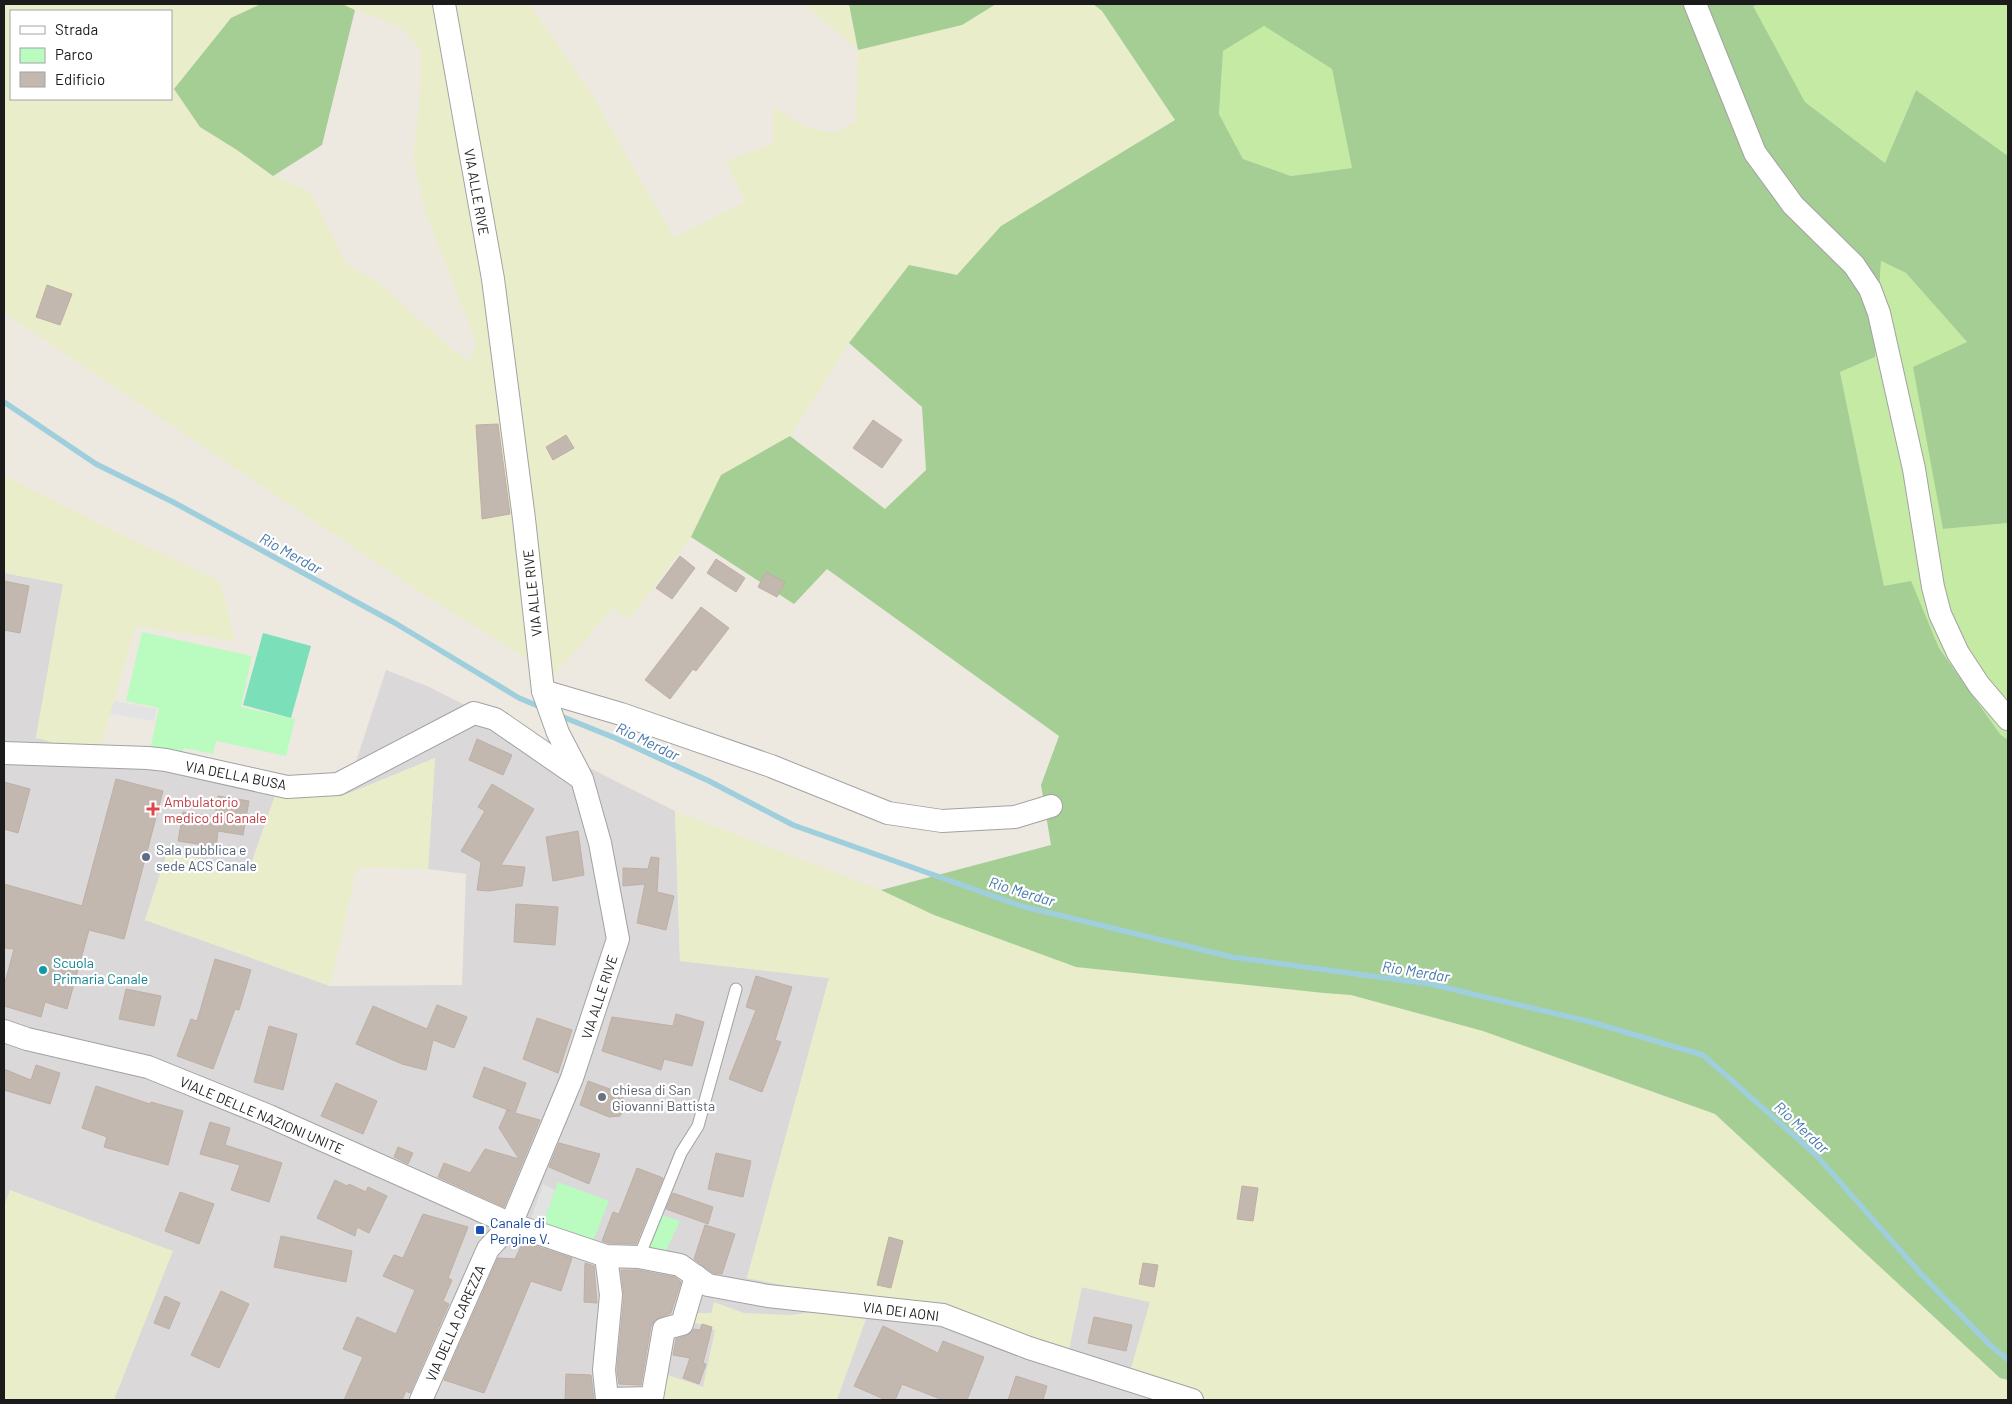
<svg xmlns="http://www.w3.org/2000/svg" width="2012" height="1404" font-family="Barlow,sans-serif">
	<rect width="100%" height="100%" fill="#ede9e0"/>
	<!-- residential -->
	<polygon fill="#dad8d8" points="4,573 63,584 36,738 278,787 248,873 168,850 145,920 330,986 462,985 466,874 428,869 435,758 345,795 386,670 427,686 675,811 680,961 829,978 747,1278 865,1301 1069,1349 1081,1287 1150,1302 1132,1368 1179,1387 1207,1400 114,1400 115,1397 10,1191 4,1206"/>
	<!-- farmland -->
	<g fill="#eaedca" fill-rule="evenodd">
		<path d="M4,4h257l-30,15 -57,70 26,38 37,23 36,26 37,16 37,73 28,15 92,82 10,-17 -52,-134 -12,-54 6,-51 2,-56 -21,-23 -58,-23h187l59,84 86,150 71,-36 -19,-41 47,-17v-38l34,22 27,5 22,-12 2,-71 -54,-46h45l9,46 104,-25 34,-21h97l9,7 73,109 -174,106 -44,49 -48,-10 -60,78 -59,93 -69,39 -30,62 -62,82 -16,-10 -60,66 -119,-74 -430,-288zM11,11h160v88h-160z"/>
		<polygon points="4,475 112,530 220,581 235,641 136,626 99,753 75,751 36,737 63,584 4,573"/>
		<polygon points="435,758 428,869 357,867 330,986 145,920 168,850 248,873 278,787 345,795"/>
		<polygon points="675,811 881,890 934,915 1324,993 1351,994 1483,1031 1715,1114 2000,1378 2008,1380 2008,1400 1207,1400 1179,1387 1131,1368 1150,1302 1082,1287 1069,1350 865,1301 747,1278 829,978 680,961"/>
		<polygon points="10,1190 173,1251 114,1400 4,1400 4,1206"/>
		<polygon points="714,1302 744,1313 791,1315 814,1312 866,1319 837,1400 662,1400 668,1375 703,1387 715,1330 693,1322 697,1313 711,1313"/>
	</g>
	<!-- grass -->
	<g fill="#c5eaa4">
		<polygon points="1764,4 2008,4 2008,156 1916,90 1885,163 1805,102 1752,6"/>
		<polygon points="1264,26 1332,69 1353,168 1291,176 1243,159 1219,114 1223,51"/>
		<polygon points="1881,261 1906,273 1967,342 1943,529 2008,523 2008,740 2000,734 1939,648 1911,582 1884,587 1840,372 1875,357"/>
	</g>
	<!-- forest -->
	<g fill="#a4ce93" fill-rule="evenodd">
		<polygon points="261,4 342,4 355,10 322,145 273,176 237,150 200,127 174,89 231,18"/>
		<polygon points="849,4 996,4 962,25 858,50"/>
		<path d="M1093,4h671l-11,2 52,96 80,61 31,-73 92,66v367l-65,6 -30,-162 54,-25 -61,-69 -25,-12 -6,96 -35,15 44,214 27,-5 28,67 61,86 8,6v640l-8,-2 -285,-264 -232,-83 -132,-36 -27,-2 -248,-26 -142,-52 -53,-25 170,-45 -10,-60 18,-49 -232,-167 -33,35 -103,-67 30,-62 69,-39 95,73 41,-39 -4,-63 -73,-64 60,-78 48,10 44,-49 174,-106 -73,-109zM1264,26l68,43 20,99 -61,8 -48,-17 -24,-45 4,-63z"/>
	</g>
	<!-- park -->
	<g fill="#bafbc0">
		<polygon points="142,632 252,656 241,707 295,719 286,756 216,741 213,754 184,748 182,756 150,750 159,708 126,701"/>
		<polygon points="558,1182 609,1201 592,1244 541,1229"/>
		<polygon points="658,1214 680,1221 663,1257 643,1251"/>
	</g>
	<!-- pitch -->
	<polygon fill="#7be0ba" points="263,633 311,646 291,718 243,705"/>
	<!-- parking -->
	<g fill="#e3e3e3">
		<polygon points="114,701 157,709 154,721 110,714"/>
		<polygon points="543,1184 555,1190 543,1223 531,1219"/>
	</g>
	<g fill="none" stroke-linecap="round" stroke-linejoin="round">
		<!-- stream -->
		<g stroke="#9fcedd" stroke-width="5.5">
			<polyline points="4,402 96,464 173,502 395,623 519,698 543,708"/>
			<polyline points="558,715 615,738 709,781 793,825 1021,906 1232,957 1430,984 1591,1022 1703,1055 1816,1155 1922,1275 1991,1346 2008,1360"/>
		</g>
	</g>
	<!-- building -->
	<g fill="#c2b8b0" stroke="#bfafa2">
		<polygon points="47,285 72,294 60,325 36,317"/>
		<polygon points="873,420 902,440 882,468 853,448"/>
		<polygon points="498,424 510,514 482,519 476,425"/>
		<polygon points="566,435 574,448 553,460 546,447"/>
		<polygon points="680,556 695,568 672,599 656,588"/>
		<polygon points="716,559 745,578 736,592 707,573"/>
		<polygon points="766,572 785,582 777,597 758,587"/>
		<polygon points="4,581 29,586 20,633 4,630"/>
		<polygon points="701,607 729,628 696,671 693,669 670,699 645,680"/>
		<polygon points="477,739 512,755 503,775 469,760"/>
		<polygon points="116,779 163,791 124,939 89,930 67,1009 45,1002 41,1017 4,1006 4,986 14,949 4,948 4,884 82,906"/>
		<polygon points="4,782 30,789 18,833 4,829"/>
		<polygon points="492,784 534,809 501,865 525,867 522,886 489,891 477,890 481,862 461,851 485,811 478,807"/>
		<polygon points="218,796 249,801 243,835 218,831 216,847 178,841 183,812 215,817"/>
		<polygon points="578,831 584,875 553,881 546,837"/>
		<polygon points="651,857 659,858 657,892 674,896 666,930 637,923 645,884 623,886 623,868 648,869"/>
		<polygon points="516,904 558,907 555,945 514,942"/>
		<polygon points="215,959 251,970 239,1010 235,1009 213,1069 177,1056 191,1019 197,1021"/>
		<polygon points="756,976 792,987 775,1040 781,1042 762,1092 729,1079 756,1010 746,1007"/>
		<polygon points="126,989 161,996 154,1026 119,1019"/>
		<polygon points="437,1005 467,1017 454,1048 433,1040 426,1070 402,1064 356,1044 373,1006 427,1029"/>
		<polygon points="676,1014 704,1022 692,1066 664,1059 661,1070 602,1051 612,1017 673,1026"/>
		<polygon points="537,1018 572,1030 558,1073 523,1059"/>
		<polygon points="269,1026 297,1034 283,1090 254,1082"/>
		<polygon points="36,1065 60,1073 50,1104 4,1090 4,1069 31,1080"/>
		<polygon points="484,1067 526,1083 515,1113 540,1120 504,1207 438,1177 444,1163 470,1173 485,1149 519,1159 499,1128 507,1110 511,1111 473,1097"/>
		<polygon points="588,1081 618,1092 625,1101 625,1109 620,1116 609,1117 580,1105"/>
		<polygon points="336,1083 377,1101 363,1134 321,1116"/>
		<polygon points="96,1086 150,1104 151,1102 183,1111 168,1165 104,1147 107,1137 82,1128"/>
		<polygon points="210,1122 230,1128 225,1145 282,1163 269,1202 231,1190 240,1165 200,1154"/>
		<polygon points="559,1143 600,1154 589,1184 549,1167"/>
		<polygon points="398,1147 413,1153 408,1164 394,1157"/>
		<polygon points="716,1153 751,1161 743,1197 708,1189"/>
		<polygon points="637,1168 663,1178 636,1244 608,1243 602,1241 613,1212 619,1214"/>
		<polygon points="335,1180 347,1186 349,1184 366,1192 368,1187 387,1196 369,1233 357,1227 355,1236 317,1218"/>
		<polygon points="1242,1186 1258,1188 1253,1221 1237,1219"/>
		<polygon points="180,1192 214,1204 199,1244 165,1231"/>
		<polygon points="673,1193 713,1207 708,1224 666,1209"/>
		<polygon points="423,1214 468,1227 448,1278 452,1280 443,1301 449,1304 410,1393 406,1391 402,1400 344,1400 363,1357 343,1349 357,1317 396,1334 415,1290 383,1276 394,1255 403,1258"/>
		<polygon points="705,1225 735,1234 722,1274 713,1273 694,1259"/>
		<polygon points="281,1236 352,1251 346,1282 274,1267"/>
		<polygon points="889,1237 903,1241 891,1288 877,1285"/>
		<polygon points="523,1242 572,1258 561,1291 531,1281 484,1393 444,1380 498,1258 515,1259"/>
		<polygon points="585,1263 594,1266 597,1303 584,1302"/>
		<polygon points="1143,1263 1158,1265 1154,1287 1139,1284"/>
		<polygon points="621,1270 638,1270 675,1277 681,1282 671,1313 655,1320 651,1326 641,1385 619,1384 617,1370 624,1296"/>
		<polygon points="221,1291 249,1304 219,1368 191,1355"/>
		<polygon points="165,1296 180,1303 169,1329 154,1323"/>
		<polygon points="1094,1317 1132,1325 1126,1351 1088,1343"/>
		<polygon points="702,1324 712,1327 703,1363 706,1364 699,1384 683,1378 690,1358 673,1355 676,1339 686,1336 694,1329 700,1330"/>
		<polygon points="883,1326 938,1353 943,1341 984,1357 967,1400 943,1400 902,1384 895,1400 886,1400 854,1386"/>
		<polygon points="566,1374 591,1375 594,1400 565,1400"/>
		<polygon points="1016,1376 1047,1386 1043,1400 1008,1400"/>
	</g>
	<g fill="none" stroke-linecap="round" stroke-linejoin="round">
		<defs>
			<polyline id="service" points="639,1257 681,1153 698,1126 736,989"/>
			<g id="minor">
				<polyline points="1695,4 1755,153 1793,205 1854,265 1870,289 1879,313 1914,469 1933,587 1940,614 1958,653 1979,685 2008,719"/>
				<polyline points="543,691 621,714 771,766 888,813 942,821 1015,817 1051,806"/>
				<polyline points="4,753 148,758 166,760 287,787 338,784 474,713 495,719 579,777"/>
				<polyline points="4,1031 27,1039 148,1067 269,1116 511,1224 606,1256 639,1257 680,1265 708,1285 768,1296 943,1315 1029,1348 1192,1400"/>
				<polyline points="606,1256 611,1295 604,1370 607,1399"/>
				<polyline points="421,1400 488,1249 511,1224 572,1078 618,939 600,843 582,779 558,733 543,691 524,519 493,279 444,4"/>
				<polyline points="607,1400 607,1399 652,1398 664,1329 682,1324 696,1276"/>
			</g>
		</defs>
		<!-- service casing -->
		<use href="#service" stroke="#a2a2a2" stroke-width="13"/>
		<!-- minor casing -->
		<use href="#minor" stroke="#a2a2a2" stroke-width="24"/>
		<!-- service -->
		<use href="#service" stroke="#fff" stroke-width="11"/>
		<!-- minor -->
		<use href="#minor" stroke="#fff" stroke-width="22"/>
	</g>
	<!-- markers -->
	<path fill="#e0444e" stroke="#fff" stroke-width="2" d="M150.5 801.5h5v5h5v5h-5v5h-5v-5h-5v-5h5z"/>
	<circle fill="#5c6f8a" stroke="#fff" stroke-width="2" cx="146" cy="857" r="5"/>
	<circle fill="#0f9aa8" stroke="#fff" stroke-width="2" cx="43" cy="970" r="5"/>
	<circle fill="#6b7280" stroke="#fff" stroke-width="2" cx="602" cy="1097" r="5"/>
	<rect fill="#1a4fb4" stroke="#fff" stroke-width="2" x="475" y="1225" width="10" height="10" rx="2.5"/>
	<g text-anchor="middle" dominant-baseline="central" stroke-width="4.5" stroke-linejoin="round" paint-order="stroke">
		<!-- street labels -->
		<g font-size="14" fill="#1b1b1b" stroke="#fff">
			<text transform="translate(477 192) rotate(80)">VIA ALLE RIVE</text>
			<text transform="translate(532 593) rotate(-96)">VIA ALLE RIVE</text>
			<text transform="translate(236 775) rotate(11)">VIA DELLA BUSA</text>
			<text transform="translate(599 997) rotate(-72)">VIA ALLE RIVE</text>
			<text transform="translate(262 1115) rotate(23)">VIALE DELLE NAZIONI UNITE</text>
			<text transform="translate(901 1311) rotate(7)">VIA DEI AONI</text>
			<text transform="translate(455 1323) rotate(-66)">VIA DELLA CAREZZA</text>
		</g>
		<!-- health labels -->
		<g font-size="14" fill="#be3a42" stroke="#fff" text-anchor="start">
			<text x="164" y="801">Ambulatorio<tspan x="164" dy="16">medico di Canale</tspan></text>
		</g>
		<!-- service labels -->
		<g font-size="14" fill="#4e5e75" stroke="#fff" text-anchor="start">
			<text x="156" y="849">Sala pubblica e<tspan x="156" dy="16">sede ACS Canale</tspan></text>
		</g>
		<!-- culture labels -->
		<g font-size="14" fill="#0d838f" stroke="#fff" text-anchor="start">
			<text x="53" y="962">Scuola<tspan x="53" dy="16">Primaria Canale</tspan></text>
		</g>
		<!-- worship labels -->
		<g font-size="14" fill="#5b616d" stroke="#fff" text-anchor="start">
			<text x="612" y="1089">chiesa di San<tspan x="612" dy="16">Giovanni Battista</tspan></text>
		</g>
		<!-- transit labels -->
		<g font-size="14" fill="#164399" stroke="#fff" text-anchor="start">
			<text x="490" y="1222">Canale di<tspan x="490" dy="16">Pergine V.</tspan></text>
		</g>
		<!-- water labels -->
		<g font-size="15" font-style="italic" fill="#4678ad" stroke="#fff">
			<text transform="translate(291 553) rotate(29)">Rio Merdar</text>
			<text transform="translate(648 741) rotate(26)">Rio Merdar</text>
			<text transform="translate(1022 891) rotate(17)">Rio Merdar</text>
			<text transform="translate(1416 971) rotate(9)">Rio Merdar</text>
			<text transform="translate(1802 1127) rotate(43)">Rio Merdar</text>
		</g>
	</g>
	<!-- border -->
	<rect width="2012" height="1404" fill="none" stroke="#1b1b1b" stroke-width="10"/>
	<!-- legend -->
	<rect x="10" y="10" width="162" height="90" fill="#ffffff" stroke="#a4a4a4"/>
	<rect x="20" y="26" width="25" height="8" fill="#ffffff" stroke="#a4a4a4"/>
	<text x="55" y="35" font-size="15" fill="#1b1b1b">Strada</text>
	<rect x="20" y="48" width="25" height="15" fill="#bafbc0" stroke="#a4a4a4"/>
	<text x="55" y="60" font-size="15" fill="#1b1b1b">Parco</text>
	<rect x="20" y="72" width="25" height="15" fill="#c2b8b0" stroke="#a4a4a4"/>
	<text x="55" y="85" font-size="15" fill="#1b1b1b">Edificio</text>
</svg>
